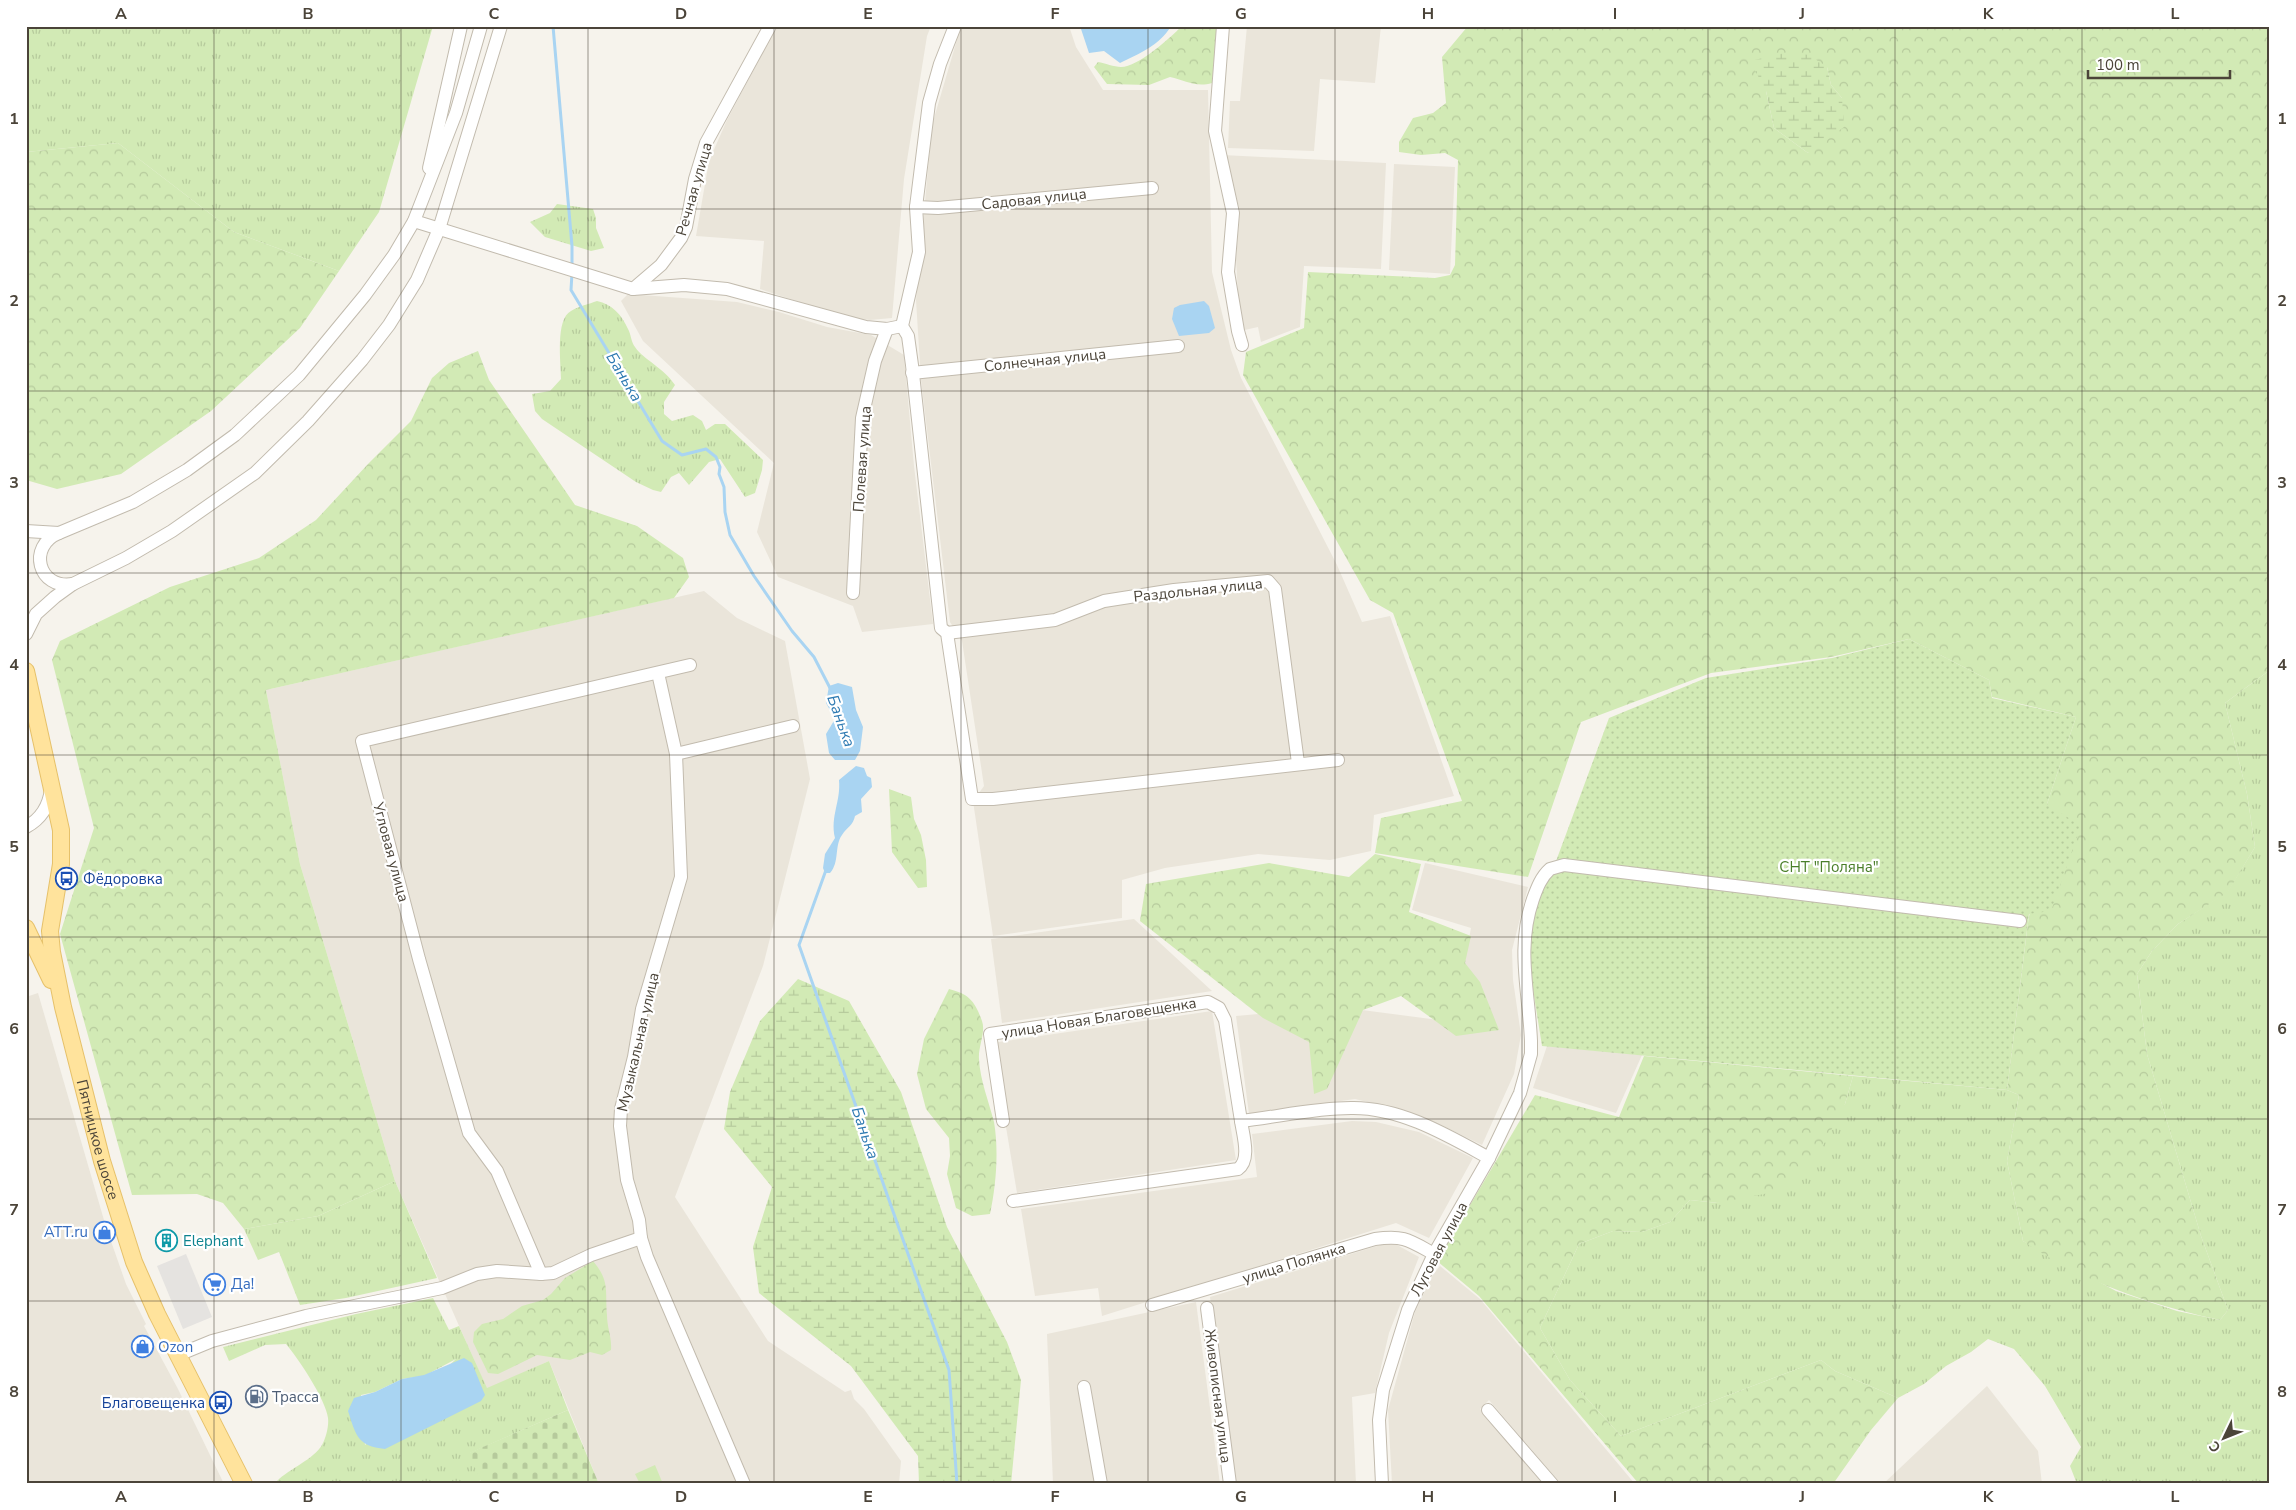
<svg xmlns="http://www.w3.org/2000/svg" width="2296" height="1510" font-family="'Nunito Sans',sans-serif">
	<defs>
		<pattern id="grass-tufts" width="24" height="20" patternUnits="userSpaceOnUse" patternTransform="scale(1.25)"><rect width="24" height="20" fill="#d2eab5"/><path d="M3 7l-1-3M5 7V3M7 7l1-3M15 17l-1-3M17 17v-4M19 17l1-3" fill="none" stroke="#b6ca9c"/></pattern>
		<pattern id="forest-crowns" width="20" height="18" patternUnits="userSpaceOnUse" patternTransform="scale(1.25)"><rect width="20" height="18" fill="#d2eab5"/><path d="M2 6a3 3 0 1 1 6 0M12 15a3 3 0 1 1 6 0" fill="none" stroke="#b6ca9c"/></pattern>
		<pattern id="wetland-marsh" width="20" height="14" patternUnits="userSpaceOnUse" patternTransform="scale(1.25)"><rect width="20" height="14" fill="#d2eab5"/><path d="M1 5h8M5 5V1M11 12h8M15 12V8" fill="none" stroke="#b6ca9c"/></pattern>
		<pattern id="cemetery-stones" width="16" height="16" patternUnits="userSpaceOnUse" patternTransform="scale(1.25)"><rect width="16" height="16" fill="#d2eab5"/><path d="M2 7V4a2 2 0 0 1 4 0v3zM10 15v-3a2 2 0 0 1 4 0v3z" fill="#b6ca9c"/></pattern>
		<pattern id="garden-dots" width="8" height="8" patternUnits="userSpaceOnUse" patternTransform="scale(1.25)"><rect width="8" height="8" fill="#d2eab5"/><path d="M2 2h.1M6 6h.1" fill="none" stroke="#b6ca9c" stroke-width="1.8" stroke-linecap="round"/></pattern>
	</defs>
	<rect width="100%" height="100%" fill="#f6f3ec"/>
	<!-- residential -->
	<g fill="#eae5da">
		<polygon points="777,26 931,26 927,36 904,179 892,318 870,320 845,317 760,289 764,241 696,236 709,161 727,120"/>
		<polygon points="961,26 1069,26 1076,47 1103,90 1208,90 1212,272 1231,350 1241,378 1337,565 1362,622 1390,616 1454,796 1374,815 1371,851 1330,860 1258,854 1165,868 1122,880 1122,918 993,936 973,801 984,786 962,641 950,622 921,380 916,300 932,125"/>
		<polygon points="1247,26 1381,26 1375,83 1320,79 1314,151 1228,148 1230,101 1240,101"/>
		<polygon points="1223,155 1386,163 1381,269 1304,266 1300,327 1261,342 1258,327 1240,331 1236,259 1240,210"/>
		<polygon points="1394,164 1455,167 1450,274 1389,270"/>
		<polygon points="628,294 737,302 779,312 827,327 871,335 904,355 914,466 933,624 862,632 853,606 778,577 757,532 774,463 643,341 621,301"/>
		<polygon points="704,591 737,618 785,641 810,779 763,966 675,1197 768,1341 845,1392 851,1390 854,1399 864,1409 901,1461 899,1484 599,1484 549,1361 487,1389 395,1181 300,864 266,690"/>
		<polygon points="1425,863 1528,887 1512,950 1513,980 1521,1035 1514,1074 1482,1145 1441,1125 1401,1110 1355,1099 1249,1114 1236,1016 1339,1007 1454,1022 1471,928 1412,910"/>
		<polygon points="1134,919 1212,991 1002,1023 991,939"/>
		<polygon points="38,993 106,1227 126,1284 146,1324 144,1326 178,1389 224,1484 26,1484 26,997"/>
		<polygon points="1212,1011 1236,1160 1017,1193 992,1043"/>
		<polygon points="1547,1046 1642,1055 1616,1113 1533,1088"/>
		<polygon points="1352,1121 1376,1122 1419,1132 1473,1158 1429,1238 1396,1223 1102,1316 1098,1288 1035,1296 1021,1209 1257,1177 1252,1134"/>
		<polygon points="1387,1243 1397,1245 1419,1257 1389,1333 1375,1393 1352,1397 1356,1484 1236,1484 1210,1297"/>
		<polygon points="1440,1266 1480,1299 1635,1484 1561,1484 1489,1400 1480,1409 1544,1484 1392,1484 1388,1410 1415,1312 1432,1276"/>
		<polygon points="1196,1302 1220,1484 1053,1484 1047,1334"/>
		<polygon points="1987,1386 2038,1451 2042,1484 1883,1484"/>
	</g>
	<!-- grass -->
	<g fill="url(#grass-tufts)" fill-rule="evenodd">
		<polygon points="26,26 433,26 379,212 339,271 234,232 118,143 26,152"/>
		<polygon points="557,204 593,209 596,218 596,228 604,248 591,251 545,237 530,222 550,213"/>
		<path d="M597,301c15,3 25,14 31,28 3,5 3,13 7,18 9,13 29,21 40,38l-11,17v12l8,7 21,-6 9,6 4,9 9,-6h10l38,36 -1,10 -7,23 -10,4 -25,-38 -11,3 -20,23 -10,-12 -8,4 -10,15 -8,-2 -17,-8 -94,-63 -7,-8 -3,-17 18,-3 11,-12c0,-16 -6,-60 10,-68 8,-5 18,-7 26,-10z"/>
		<polygon points="2270,670 2270,1484 2077,1484 2070,1466 2081,1447 2045,1386 2014,1349 1988,1339 1971,1352 1946,1366 1924,1384 1898,1398 1835,1371 1821,1360 1621,1436 1570,1380 1540,1328 1579,1244 1613,1231 1642,1232 1670,1222 1690,1200 1718,1203 1845,1104 1853,1076 2007,1090 2019,1095 2007,1161 2023,1241 2116,1291 2177,1311 2220,1320 2228,1310 2201,1236 2147,1054 2137,974 2152,951 2178,924 2228,891 2255,847 2247,794 2225,703"/>
		<polygon points="395,1181 437,1278 346,1298 300,1305 279,1252 258,1260 244,1229 318,1216"/>
		<path d="M433,1298l16,32 10,-4 28,62 62,-27 19,49 -98,43 11,27 -6,4h-198v-3c12,-12 37,-22 45,-36 4,-7 7,-19 6,-27 -2,-18 -30,-60 -42,-74l-21,1 -36,16 -6,-14 133,-33zM456,1359l-91,86 -4,-50 14,-3 27,-13 22,-3z"/>
	</g>
	<!-- forest -->
	<g fill="url(#forest-crowns)" fill-rule="evenodd">
		<path d="M1182,26h35l-5,57c-16,5 -27,-3 -42,-6l-21,8 -42,-1 -13,-17 4,-5c7,1 16,5 23,5 17,0 49,-29 61,-41z"/>
		<path d="M1468,26h802v644l-45,33 22,91 8,53 -27,45 -50,32 -26,27 -15,23 10,80 54,182 27,74 -8,10c-70,-15 -137,-38 -197,-79l-16,-80 12,-66 -12,-5 21,-167 19,-119 29,-87 -84,-20 -3,-17 -80,-41 -78,18 -120,16 -130,49 -53,155 -153,-24 6,-35 81,-17 -69,-188 -23,-13 -127,-225 3,-23 58,-24 4,-56 127,6 15,-3 5,-10 3,-105 -13,-7 -24,2 -22,-3v-10l14,-24 20,-5 13,-10 -4,-46zM1827,67l4,18 11,13 -34,55 -34,-25 -8,-37z"/>
		<polygon points="118,143 234,232 339,271 300,328 211,411 121,474 57,489 26,480 26,152"/>
		<polygon points="478,351 489,380 575,505 637,526 683,558 689,577 674,598 266,690 300,864 395,1181 318,1216 244,1229 223,1203 197,1194 132,1195 60,934 94,828 52,660 60,641 170,587 259,558 316,520 368,464 411,421 432,378 449,363"/>
		<polygon points="889,789 911,797 914,819 921,835 926,860 927,887 918,888 892,852"/>
		<polygon points="1375,854 1421,864 1409,912 1471,936 1465,963 1480,982 1499,1030 1456,1036 1401,996 1363,1010 1327,1089 1314,1094 1309,1042 1263,1018 1140,921 1146,884 1269,863 1349,877"/>
		<path d="M949,989c20,5 26,12 33,32 4,11 -4,26 -3,38 1,21 10,43 15,63 5,29 2,64 -4,92l-18,2 -16,-8 -9,-34 3,-18 -1,-18 -23,-29 -9,-35 7,-35z"/>
		<polygon points="1644,1056 1853,1076 1845,1104 1818,1155 1798,1175 1774,1192 1718,1203 1690,1200 1670,1222 1642,1232 1613,1231 1579,1244 1540,1328 1570,1380 1621,1436 1821,1360 1835,1371 1898,1398 1871,1430 1833,1484 1639,1484 1479,1296 1437,1261 1535,1095 1619,1117"/>
		<path d="M593,1261c17,20 12,30 14,54 0,13 5,22 4,35l-9,5 -12,-3 -20,8 -33,-5 -39,19 -10,-1 -15,-31 1,-10 8,-8 21,-5 19,-13 21,-6 8,-6 14,-16z"/>
	</g>
	<!-- wetland -->
	<g fill="url(#wetland-marsh)">
		<polygon points="1789,52 1809,55 1827,67 1831,85 1842,98 1844,127 1808,153 1774,128 1766,91 1750,61"/>
		<polygon points="798,979 849,1001 901,1092 947,1227 1007,1342 1021,1380 1011,1484 919,1484 918,1456 851,1366 759,1293 753,1247 772,1187 724,1129 730,1092 760,1021"/>
	</g>
	<!-- cemetery -->
	<polygon fill="url(#cemetery-stones)" points="568,1410 599,1484 482,1484 469,1453"/>
	<!-- garden -->
	<polygon fill="url(#garden-dots)" points="1909,639 1989,680 1992,698 2076,717 2047,804 2081,826 2051,911 2029,914 2007,1090 1542,1046 1528,958 1533,916 1541,886 1552,872 1609,718 1706,678 1832,658"/>
	<!-- pitch -->
	<polygon fill="#d2eab5" points="655,1465 663,1484 640,1484 635,1474"/>
	<!-- parking -->
	<polygon fill="#e5e3e0" points="186,1254 212,1317 183,1329 157,1266"/>
	<!-- water -->
	<g fill="#a9d4f2">
		<path d="M1080,26h91c-11,19 -32,28 -51,37l-16,-12 -15,2z"/>
		<polygon points="1204,301 1209,306 1215,328 1209,333 1179,336 1172,319 1174,308 1180,305"/>
		<polygon points="838,683 852,687 856,710 863,727 860,751 855,760 835,760 829,753 826,734 835,719 826,703 829,686"/>
		<path d="M856,766l8,2 3,8 4,2 1,9 -11,12 1,13 -7,4c-2,10 -8,11 -13,19 -8,11 -2,27 -12,38h-5l-2,-5 2,-14 10,-16c-5,-22 6,-36 4,-58z"/>
		<path d="M464,1358l8,5 13,32 -4,6 -96,48c-28,-3 -29,-14 -37,-38l6,-13 21,-6 27,-13 22,-4z"/>
	</g>
	<g fill="none" stroke-linecap="round" stroke-linejoin="round">
		<!-- stream -->
		<g stroke="#a9d4f2" stroke-width="3">
			<polyline points="553,26 572,246 572,267"/>
			<polyline points="572,273 571,290 662,441 682,455 706,449 716,457 720,467 719,474 724,487 725,512 730,535 754,576 792,631 814,657 830,688"/>
			<polyline points="826,870 799,945 949,1370 957,1484"/>
		</g>
		<defs>
			<g id="minor">
				<polyline points="955,26 940,64 929,103 916,207 919,252 902,326 908,336 912,365 941,628 947,633 972,799 993,799 1338,760"/>
				<polyline points="1223,26 1215,131 1233,213 1228,272 1238,331 1242,345"/>
				<polyline points="429,168 461,26"/>
				<polyline points="916,207 938,208 1152,188"/>
				<polyline points="414,221 633,289 684,285 727,289 866,327 887,329 902,326"/>
				<polyline points="633,289 661,265 681,238 686,227 695,179 706,143 770,26"/>
				<polyline points="912,373 1178,346"/>
				<polyline points="26,531 59,533 133,502 187,470 235,435 299,375 365,295 394,255 414,221 456,113 481,26"/>
				<path d="M59,533c-32,13 -21,57 14,51"/>
				<polyline points="853,593 862,418 875,361 887,329"/>
				<polyline points="947,633 1055,620 1104,601 1174,590 1268,581 1275,589 1298,763"/>
				<polyline points="26,634 36,614 55,597 73,584 126,558 172,531 255,473 308,421 362,360 389,325 417,280 439,229 501,26"/>
				<polyline points="658,673 676,754 681,877 642,1009 634,1057 621,1109 620,1126 627,1180 639,1220 641,1238 647,1257 744,1484"/>
				<polyline points="676,754 793,726"/>
				<path d="M26,827c15,-8 23,-21 25,-38"/>
				<path d="M1003,1121l-13,-87 218,-32 11,6 6,12 16,101c36,-4 73,-13 110,-13 49,-1 96,27 138,50"/>
				<path d="M1013,1201l225,-32c13,-9 5,-34 3,-48"/>
				<polyline points="541,1274 497,1171 469,1133 419,959 362,741 690,665"/>
				<path d="M1152,1305l223,-66c29,-4 34,1 59,15"/>
				<polyline points="1207,1308 1230,1484"/>
				<polyline points="178,1355 212,1341 306,1316 442,1288 477,1274 497,1271 541,1274 553,1273 591,1255 641,1238"/>
				<polyline points="1084,1387 1101,1484"/>
				<polyline points="1488,1410 1552,1484"/>
				<path d="M1382,1484l-3,-64 4,-30 25,-80 26,-56 55,-96 31,-65 11,-39v-13c-2,-50 -15,-93 2,-142 4,-11 8,-22 17,-30l14,-4 456,56"/>
			</g>
			<g id="major">
				<path id="s1" d="M26,671l35,159v34l-11,67 2,21 11,55 39,154 32,101 23,52 87,170"/>
				<polyline points="26,928 51,980"/>
			</g>
		</defs>
		<!-- minor casing -->
		<use href="#minor" stroke="#c2bbae" stroke-width="14"/>
		<!-- major casing -->
		<use href="#major" stroke="#e6c16a" stroke-width="18"/>
		<!-- minor -->
		<use href="#minor" stroke="#fff" stroke-width="12"/>
		<!-- major -->
		<use href="#major" stroke="#ffe39c" stroke-width="16"/>
	</g>
	<!-- grid -->
	<path fill="none" stroke="#4b4439" stroke-width="1" stroke-opacity="0.55" d="M214,26v1458M401,26v1458M588,26v1458M774,26v1458M961,26v1458M1148,26v1458M1335,26v1458M1522,26v1458M1708,26v1458M1895,26v1458M2082,26v1458M26,209h2244M26,391h2244M26,573h2244M26,755h2244M26,937h2244M26,1119h2244M26,1301h2244"/>
	<!-- icons -->
	<defs>
		<symbol id="bus-ring" viewBox="-11 -11 22 22"><circle r="9.5" fill="#fff" stroke="#1a4fb4" stroke-width="1.5"/><path d="M-5-6H5V4H4V6H2V4H-2V6H-4V4H-5ZM-3.5-4V0h7V-4ZM-3.5 1.2v1.5H-2V1.2ZM2 1.2v1.5H3.5V1.2Z" fill="#1a4fb4"/></symbol>
		<symbol id="shop-ring" viewBox="-11 -11 22 22"><circle r="9.5" fill="#fff" stroke="#3f7fe0" stroke-width="1.5"/><path d="M-5-2.5h2.3a2.7 3.5 0 0 1 5.4 0H5L5.5 6h-11ZM-1.5-2.5h3a1.5 2.3 0 0 0-3 0Z" fill="#3f7fe0"/></symbol>
		<symbol id="building-ring" viewBox="-11 -11 22 22"><circle r="9.5" fill="#fff" stroke="#0f9aa8" stroke-width="1.5"/><path d="M-4-6H4V6H1V3H-1V6H-4ZM-2.5-4.3h1.7v1.8h-1.7ZM.8-4.3h1.7v1.8H.8ZM-2.5-1h1.7V.8h-1.7ZM.8-1h1.7V.8H.8Z" fill="#0f9aa8"/></symbol>
		<symbol id="supermarket-ring" viewBox="-11 -11 22 22"><circle r="9.5" fill="#fff" stroke="#3f7fe0" stroke-width="1.5"/><path d="M-6-5.5h2.5l.6 2H6L4.5 2H-2.5L-4.4-4H-6ZM-1.5 3.2a1.3 1.3 0 1 0 .1 0ZM3 3.2a1.3 1.3 0 1 0 .1 0Z" fill="#3f7fe0"/></symbol>
		<symbol id="fuel-ring" viewBox="-11 -11 22 22"><circle r="9.5" fill="#fff" stroke="#5c6f8a" stroke-width="1.5"/><path d="M-5.5-6h7V0h2V4h1.3V-2.5L3-4.5l.8-.8L6-3V5H2.5V1h-1V6h-7ZM-4.2-4.7v3.2H.2V-4.7Z" fill="#5c6f8a"/></symbol>
	</defs>
	<g fill-rule="evenodd">
		<use href="#bus-ring" x="54" y="866" width="25" height="25"/>
		<use href="#shop-ring" x="92" y="1220" width="25" height="25"/>
		<use href="#building-ring" x="154" y="1228" width="25" height="25"/>
		<use href="#supermarket-ring" x="202" y="1272" width="25" height="25"/>
		<use href="#shop-ring" x="130" y="1334" width="25" height="25"/>
		<use href="#fuel-ring" x="244" y="1384" width="25" height="25"/>
		<use href="#bus-ring" x="208" y="1390" width="25" height="25"/>
	</g>
	<g text-anchor="middle" dominant-baseline="central" stroke-width="4.5" stroke-linejoin="round" paint-order="stroke">
		<!-- street labels -->
		<g font-size="15" fill="#4b4439" stroke="#fff">
			<text transform="translate(694 189) rotate(-74)">Речная улица</text>
			<text transform="translate(1034 199) rotate(-6)">Садовая улица</text>
			<text transform="translate(1045 360) rotate(-6)">Солнечная улица</text>
			<text transform="translate(862 459) rotate(-86)">Полевая улица</text>
			<text transform="translate(1198 590) rotate(-6)">Раздольная улица</text>
			<text transform="translate(391 852) rotate(75)">Угловая улица</text>
			<text transform="translate(1099 1018) rotate(-9)">улица Новая Благовещенка</text>
			<text transform="translate(638 1042) rotate(-77)">Музыкальная улица</text>
			<text stroke="none"><textPath href="#s1" startOffset="479">Пятницкое шоссе</textPath></text>
			<text transform="translate(1439 1249) rotate(-62)">Луговая улица</text>
			<text transform="translate(1294 1263) rotate(-17)">улица Полянка</text>
			<text transform="translate(1218 1396) rotate(83)">Живописная улица</text>
		</g>
		<!-- park labels -->
		<g font-size="15" fill="#4a7f2a" stroke="#fff">
			<text x="1829" y="867">СНТ "Поляна"</text>
		</g>
		<!-- transit labels -->
		<g font-size="15" fill="#164399" stroke="#fff" text-anchor="start">
			<text x="83" y="879">Фёдоровка</text>
			<text x="205" y="1403" text-anchor="end">Благовещенка</text>
		</g>
		<!-- shop labels -->
		<g font-size="15" fill="#366cbe" stroke="#fff" text-anchor="start">
			<text x="88" y="1232" text-anchor="end">ATT.ru</text>
			<text x="231" y="1284">Да!</text>
			<text x="158" y="1347">Ozon</text>
		</g>
		<!-- culture labels -->
		<g font-size="15" fill="#0d838f" stroke="#fff" text-anchor="start">
			<text x="183" y="1241">Elephant</text>
		</g>
		<!-- service labels -->
		<g font-size="15" fill="#4e5e75" stroke="#fff" text-anchor="start">
			<text x="272" y="1397">Трасса</text>
		</g>
		<!-- water labels -->
		<g font-size="16" font-style="italic" fill="#2e7ab2" stroke="#fff">
			<text transform="translate(624 377) rotate(59)">Банька</text>
			<text transform="translate(841 721) rotate(70)">Банька</text>
			<text transform="translate(865 1133) rotate(71)">Банька</text>
		</g>
	</g>
	<!-- border -->
	<rect width="2296" height="1510" fill="none" stroke="#ffffff" stroke-width="55"/>
	<!-- north arrow -->
	<g transform="translate(2224 1438) rotate(227)" stroke="#ffffff" stroke-width="4" paint-order="stroke">
	<path d="M0-4L9 19L0 12L-9 19Z" fill="#4b4439"/>
	<text y="-8" font-size="14" font-weight="bold" text-anchor="middle" fill="#4b4439">С</text>
	</g>
	<!-- scale -->
	<path d="M2088 70v8h142v-8" fill="none" stroke="#4b4439" stroke-width="2.5"/>
	<text x="2096" y="70" font-size="15" fill="#4b4439" stroke="#ffffff" stroke-width="4" paint-order="stroke">100 m</text>
	<rect x="28" y="28" width="2240" height="1454" fill="none" stroke="#4b4439" stroke-width="2"/>
	<g font-size="16" text-anchor="middle" font-weight="bold" fill="#4b4439">
		<text x="121" y="19">A</text>
		<text x="308" y="19">B</text>
		<text x="494" y="19">C</text>
		<text x="681" y="19">D</text>
		<text x="868" y="19">E</text>
		<text x="1055" y="19">F</text>
		<text x="1241" y="19">G</text>
		<text x="1428" y="19">H</text>
		<text x="1615" y="19">I</text>
		<text x="1802" y="19">J</text>
		<text x="1988" y="19">K</text>
		<text x="2175" y="19">L</text>
		<text x="14" y="124">1</text>
		<text x="2282" y="124">1</text>
		<text x="14" y="306">2</text>
		<text x="2282" y="306">2</text>
		<text x="14" y="488">3</text>
		<text x="2282" y="488">3</text>
		<text x="14" y="670">4</text>
		<text x="2282" y="670">4</text>
		<text x="14" y="852">5</text>
		<text x="2282" y="852">5</text>
		<text x="14" y="1034">6</text>
		<text x="2282" y="1034">6</text>
		<text x="14" y="1215">7</text>
		<text x="2282" y="1215">7</text>
		<text x="14" y="1397">8</text>
		<text x="2282" y="1397">8</text>
		<text x="121" y="1502">A</text>
		<text x="308" y="1502">B</text>
		<text x="494" y="1502">C</text>
		<text x="681" y="1502">D</text>
		<text x="868" y="1502">E</text>
		<text x="1055" y="1502">F</text>
		<text x="1241" y="1502">G</text>
		<text x="1428" y="1502">H</text>
		<text x="1615" y="1502">I</text>
		<text x="1802" y="1502">J</text>
		<text x="1988" y="1502">K</text>
		<text x="2175" y="1502">L</text>
	</g>
</svg>
